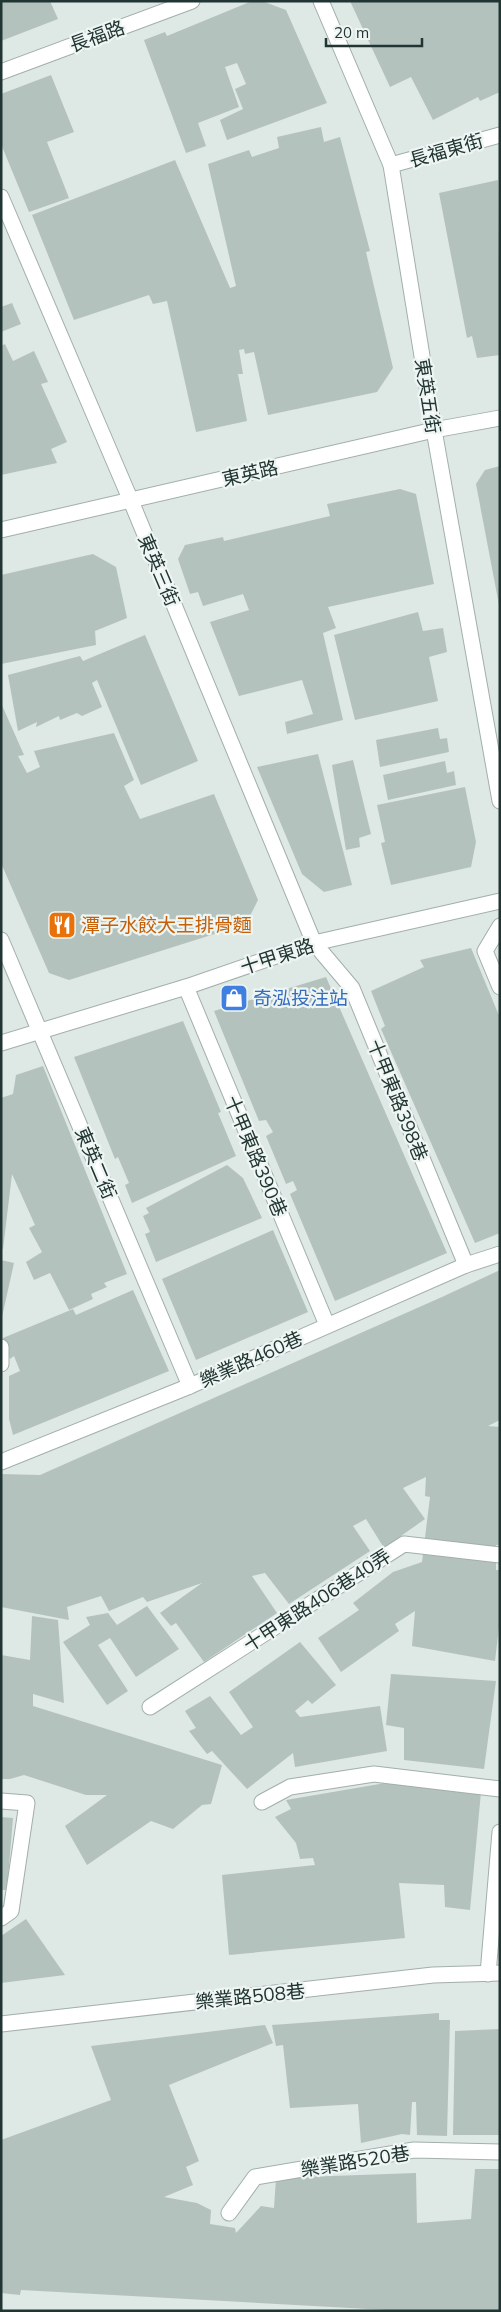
<svg xmlns="http://www.w3.org/2000/svg" width="501" height="2312" font-family="Mulish,'Noto Sans TC',sans-serif">
	<rect width="100%" height="100%" fill="#dee8e4"/>
	<!-- building -->
	<g fill="#b4c2be">
		<polygon points="1,1 50,1 58,19 1,41"/>
		<polygon points="252,1 262,1 286,10 327,103 227,140 220,120 243,109 235,89 246,84 237,63 225,67 239,107 198,123 206,146 186,153 144,40 165,32 167,36"/>
		<polygon points="350,1 500,1 500,92 480,101 478,97 433,120 411,77 390,87"/>
		<polygon points="51,75 74,132 47,142 69,198 29,212 1,144 1,94"/>
		<polygon points="321,127 324,142 340,137 370,251 366,252 393,368 377,392 268,415 254,352 245,354 244,349 239,350 243,374 238,374 247,421 196,432 167,301 153,304 149,295 74,320 32,215 175,160 230,288 236,286 208,164 249,150 252,157 279,148 277,137"/>
		<polygon points="498,180 500,355 477,358 472,336 467,338 439,193"/>
		<polygon points="12,303 21,324 1,332 1,307"/>
		<polygon points="5,344 13,361 34,351 48,382 41,384 67,442 51,449 57,463 1,475 1,346"/>
		<polygon points="500,466 500,605 499,605 476,484 485,470"/>
		<polygon points="400,489 416,494 434,584 328,607 336,628 323,633 343,720 287,734 285,722 313,714 302,680 239,696 210,622 249,610 243,594 203,606 198,592 190,594 178,559 185,545 223,537 224,541 330,516 327,504"/>
		<polygon points="93,554 116,567 127,618 95,631 96,645 1,664 1,575"/>
		<polygon points="418,612 423,631 443,628 447,652 429,657 438,701 355,720 334,635"/>
		<polygon points="145,635 198,761 141,785 97,680 92,683 102,707 82,716 77,713 60,720 59,716 36,727 37,722 18,731 8,675 80,656 83,661"/>
		<polygon points="1,703 24,755 18,756 27,773 40,767 34,751 114,733 134,780 124,786 140,819 214,794 258,900 246,924 69,980 49,973 1,863"/>
		<polygon points="438,728 440,739 447,738 449,752 380,767 376,740"/>
		<polygon points="318,754 352,885 324,892 302,874 257,767"/>
		<polygon points="353,760 371,834 359,838 360,847 346,850 332,765"/>
		<polygon points="445,761 447,773 454,771 456,785 388,800 383,775"/>
		<polygon points="465,787 476,842 471,867 391,885 381,843 385,842 377,805"/>
		<polygon points="471,948 500,1018 500,1233 475,1243 381,1029 385,1026 371,991 424,967 420,960"/>
		<polygon points="326,977 447,1253 335,1301 290,1194 297,1190 293,1181 286,1184 266,1136 273,1132 266,1120 259,1121 214,1011"/>
		<polygon points="183,1021 221,1112 218,1113 236,1156 132,1203 125,1185 129,1183 118,1157 115,1159 74,1057"/>
		<polygon points="43,1066 127,1274 104,1283 107,1287 91,1294 93,1299 69,1310 50,1273 34,1280 26,1262 42,1252 29,1228 35,1225 12,1174 3,1249 1,1248 1,1098 13,1094 16,1075"/>
		<polygon points="227,1165 243,1178 262,1218 156,1262 145,1234 150,1232 143,1216 149,1213 146,1208"/>
		<polygon points="273,1230 308,1312 196,1360 162,1279"/>
		<polygon points="1,1260 14,1263 2,1317 1,1317"/>
		<polygon points="500,1270 500,1420 488,1426 500,1427 500,1545 496,1545 496,1570 500,1570 500,1619 495,1661 412,1646 415,1611 395,1624 399,1631 341,1672 318,1638 359,1610 353,1603 393,1572 422,1562 430,1497 425,1496 426,1477 403,1488 425,1519 384,1548 366,1519 353,1526 370,1551 289,1604 265,1573 252,1576 277,1613 204,1662 176,1623 171,1626 160,1613 202,1583 147,1602 143,1597 109,1611 101,1596 67,1607 69,1620 1,1607 1,1474 40,1475 442,1297"/>
		<polygon points="133,1290 169,1371 13,1435 9,1419 9,1376 20,1371 14,1356 10,1359 3,1338 73,1309 76,1315"/>
		<polygon points="147,1606 179,1649 136,1677 110,1638 98,1645 128,1691 107,1705 63,1642 90,1625 86,1617 108,1613 117,1625"/>
		<polygon points="32,1616 58,1620 64,1703 33,1694 33,1706 222,1765 211,1804 202,1805 173,1829 151,1821 87,1865 65,1826 107,1795 86,1795 24,1775 10,1779 1,1779 1,1655 30,1660"/>
		<polygon points="300,1642 336,1685 312,1704 308,1700 295,1711 300,1717 380,1706 387,1751 295,1767 293,1753 247,1789 212,1751 207,1754 189,1731 196,1728 185,1711 210,1696 241,1735 253,1727 229,1692"/>
		<polygon points="391,1674 496,1681 484,1769 404,1760 404,1728 386,1725"/>
		<polygon points="397,1781 481,1792 470,1910 445,1907 444,1885 399,1883 405,1938 229,1955 222,1875 315,1865 313,1858 300,1859 296,1843 275,1817 291,1809 286,1800"/>
		<polygon points="1,1817 13,1818 7,1890 1,1890"/>
		<polygon points="26,1919 65,1975 1,1983 1,1936"/>
		<polygon points="439,2013 439,2020 450,2020 447,2136 417,2135 416,2102 412,2102 410,2135 402,2134 361,2143 358,2104 290,2108 283,2045 276,2046 272,2025"/>
		<polygon points="265,2025 273,2043 169,2085 199,2161 186,2167 193,2185 164,2197 197,2203 211,2210 210,2224 235,2228 236,2233 261,2206 274,2208 276,2178 416,2173 417,2223 471,2219 475,2169 500,2169 500,2311 405,2311 21,2290 20,2295 1,2293 1,2140 111,2100 91,2046"/>
		<polygon points="500,2029 500,2135 453,2135 455,2031"/>
	</g>
	<g fill="none" stroke-linecap="round" stroke-linejoin="round">
		<defs>
			<g id="minor">
				<polyline points="321,1 391,165 434,430 500,801"/>
				<polyline points="1,72 192,1"/>
				<polyline points="391,165 500,135"/>
				<polyline points="1,197 131,501 314,943 352,988 466,1265"/>
				<polyline points="1,530 434,430 500,418"/>
				<polyline points="500,926 485,951 500,987"/>
				<polyline points="1,940 190,1386"/>
				<polyline points="186,987 327,1325"/>
				<polyline points="1,1043 186,987 314,943 500,901"/>
				<polyline points="1,1347 1,1364"/>
				<polyline points="1,1462 190,1386 466,1265 500,1254"/>
				<polyline points="150,1707 404,1544 500,1555"/>
				<polyline points="1,1801 27,1803 11,1911 1,1918"/>
				<polyline points="262,1802 290,1787 374,1774 500,1789"/>
				<polyline points="488,1974 500,1832"/>
				<polyline points="1,2024 433,1975 500,1973"/>
				<polyline points="229,2213 255,2177 414,2150 500,2152"/>
			</g>
		</defs>
		<!-- minor casing -->
		<use href="#minor" stroke="#a2afab" stroke-width="17"/>
		<!-- minor -->
		<use href="#minor" stroke="#fff" stroke-width="15"/>
	</g>
	<!-- icons -->
	<defs>
		<symbol id="restaurant-square" viewBox="-11 -11 22 22"><rect x="-9" y="-9" width="18" height="18" rx="4" fill="#e8710a" stroke="#eef5f2"/><path d="M-5-6h1v4h1v-4h1v4h1v-4h1v5L-1.5 .5V6h-2V.5L-5-1ZM5-6V6H3V1.5H1.5Q1.5-4 5-6Z" fill="#fff"/></symbol>
		<symbol id="shop-square" viewBox="-11 -11 22 22"><rect x="-9" y="-9" width="18" height="18" rx="4" fill="#3f7fe0" stroke="#eef5f2"/><path d="M-5-2.5h2.3a2.7 3.5 0 0 1 5.4 0H5L5.5 6h-11ZM-1.5-2.5h3a1.5 2.3 0 0 0-3 0Z" fill="#fff"/></symbol>
	</defs>
	<g fill-rule="evenodd">
		<use href="#restaurant-square" x="46" y="909" width="32" height="32"/>
		<use href="#shop-square" x="218" y="982" width="32" height="32"/>
	</g>
	<g text-anchor="middle" dominant-baseline="central" stroke-width="4.5" stroke-linejoin="round" paint-order="stroke">
		<!-- street labels -->
		<g font-size="19" fill="#213532" stroke="#eef5f2">
			<text transform="translate(97 36) rotate(-20)">長福路</text>
			<text transform="translate(446 150) rotate(-16)">長福東街</text>
			<text transform="translate(428 396) rotate(81)">東英五街</text>
			<text transform="translate(250 473) rotate(-13)">東英路</text>
			<text transform="translate(159 570) rotate(67)">東英三街</text>
			<text transform="translate(277 956) rotate(-18)">十甲東路</text>
			<text transform="translate(398 1100) rotate(68)">十甲東路398巷</text>
			<text transform="translate(256 1156) rotate(67)">十甲東路390巷</text>
			<text transform="translate(96 1163) rotate(67)">東英二街</text>
			<text transform="translate(251 1359) rotate(-24)">樂業路460巷</text>
			<text transform="translate(317 1600) rotate(-33)">十甲東路406巷40弄</text>
			<text transform="translate(250 1996) rotate(-6)">樂業路508巷</text>
			<text transform="translate(355 2161) rotate(-9)">樂業路520巷</text>
		</g>
		<!-- food labels -->
		<g font-size="19" fill="#c56008" stroke="#eef5f2" text-anchor="start">
			<text x="81" y="925">潭子水餃大王排骨麵</text>
		</g>
		<!-- shop labels -->
		<g font-size="19" fill="#366cbe" stroke="#eef5f2" text-anchor="start">
			<text x="253" y="998">奇泓投注站</text>
		</g>
	</g>
	<!-- border -->
	<rect width="501" height="2312" fill="none" stroke="#213532" stroke-width="5"/>
	<!-- scale -->
	<path d="M326 38v8h96v-8" fill="none" stroke="#213532" stroke-width="2.5"/>
	<text x="334" y="38" font-size="15" fill="#213532" stroke="#eef5f2" stroke-width="4" paint-order="stroke">20 m</text>
</svg>
